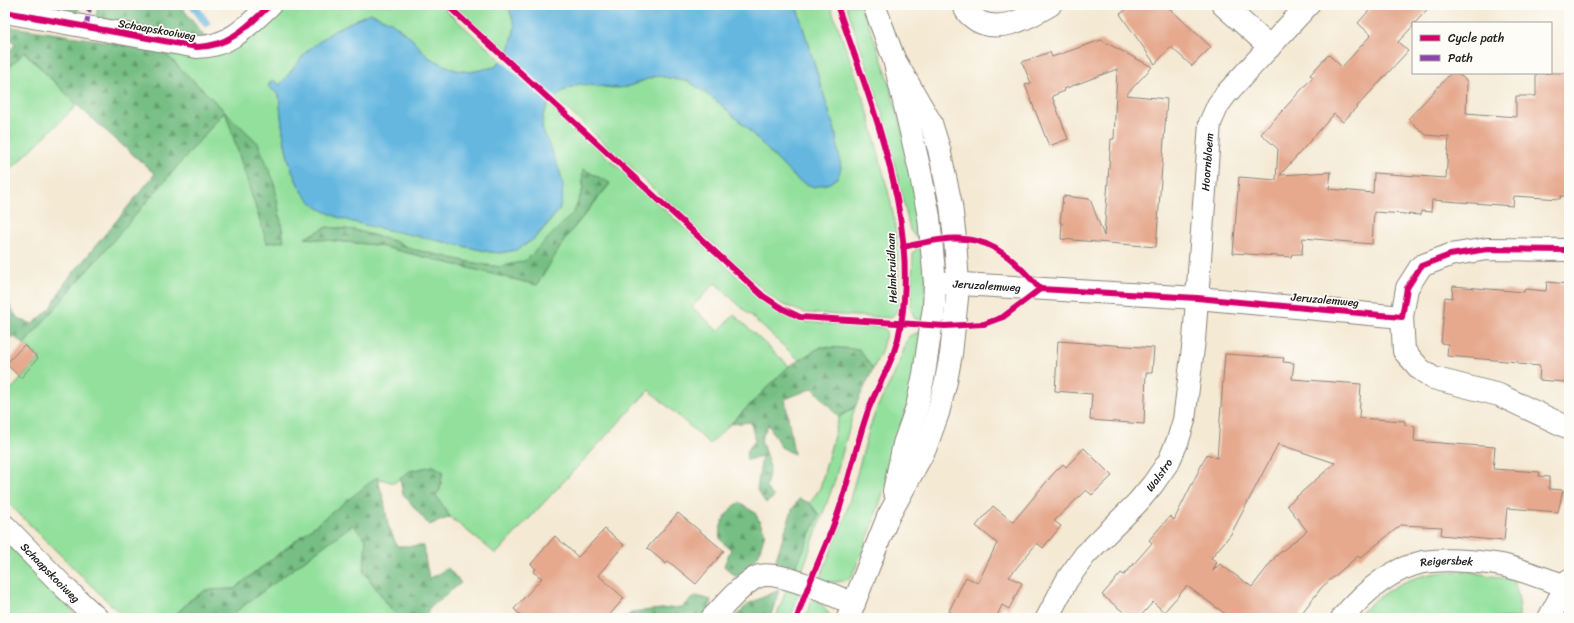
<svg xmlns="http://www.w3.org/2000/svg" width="1574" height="623" font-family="Sriracha,sans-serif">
	<defs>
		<pattern id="forest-firs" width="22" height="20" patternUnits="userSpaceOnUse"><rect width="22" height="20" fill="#76be84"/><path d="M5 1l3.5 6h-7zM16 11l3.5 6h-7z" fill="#609a6b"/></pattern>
	</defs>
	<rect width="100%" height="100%" fill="#fdfcf7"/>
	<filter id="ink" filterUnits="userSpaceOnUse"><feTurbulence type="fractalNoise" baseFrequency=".025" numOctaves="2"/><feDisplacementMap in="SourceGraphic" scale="8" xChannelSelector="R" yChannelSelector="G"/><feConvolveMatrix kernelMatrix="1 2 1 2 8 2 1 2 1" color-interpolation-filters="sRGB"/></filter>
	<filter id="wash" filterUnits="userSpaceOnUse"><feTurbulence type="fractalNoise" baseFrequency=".012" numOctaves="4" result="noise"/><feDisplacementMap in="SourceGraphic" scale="16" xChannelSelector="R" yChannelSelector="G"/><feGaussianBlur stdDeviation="0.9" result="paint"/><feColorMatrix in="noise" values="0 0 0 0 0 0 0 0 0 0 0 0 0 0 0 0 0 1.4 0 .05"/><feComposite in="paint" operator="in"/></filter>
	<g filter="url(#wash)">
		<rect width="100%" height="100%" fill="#f4e9d3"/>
		<!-- grass -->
		<g fill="#93e09c" stroke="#587e5c" fill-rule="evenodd">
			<path d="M283,5h157l61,55 -6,7 -24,5 -16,-2 -27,-13 -17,-19 -20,-16 -21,-9 -35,17 -28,21 -27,35 -8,-6 -4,6 11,9c3,33 7,82 31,106 8,8 20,12 30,17l150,34c34,4 50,-18 69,-42l-12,-69 -5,-13 1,-13 6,-11 223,204 34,14 76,5 5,4 -7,23 -7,15 -15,-20 -37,-2 -22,13 -84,-77 -23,24 26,24 16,-16 55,51 -79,78 -61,-54 -153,164 -46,-37 -14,-22 4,-5 2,-19 -9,-5 -23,5 -16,12 -17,-5 -143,111 -28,1 -17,11 -17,17h-45l-17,-14 -105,-104v-104l35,-38 -16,-14 201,-233 -64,-61 84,-11zM226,112l58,129h-1l-16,2zM583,169l27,15 -43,52 -30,49 -161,-40 -71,-7 22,-11 27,3 40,11 17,8 63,14 26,4 25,-6 49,-49 9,-23z"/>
			<polygon points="453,5 508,5 515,26 509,52 507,54"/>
			<polygon points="796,5 830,5 857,79 869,116 890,199 895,224 898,253 898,305 897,312 890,318 805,313 784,305 772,298 555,98 563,91 578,84 592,85 612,88 627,87 652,77 659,76 690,82 718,102 746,127 786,169 799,181 836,134"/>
			<polygon points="846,5 862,5 885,69 904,137 925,238 916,238 910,230 887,131 879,102"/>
			<polygon points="24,52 77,105 5,175 5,71"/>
			<polygon points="918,248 926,248 926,321 915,319 911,310 913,252"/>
			<path d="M916,333h9c-20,83 -39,167 -74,245 -11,5 -21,5 -32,2l26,-63 25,-90 7,-19 17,-33 15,-39z"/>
			<polygon points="855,407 834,483 801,574 794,571 819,515 810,503 820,488 839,417"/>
			<polygon points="352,525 366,539 364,572 398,618 227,618"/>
			<polygon points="5,541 79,618 5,618"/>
			<path d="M1465,571l49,9 5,20v18h-164c35,-34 60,-46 110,-47z"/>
			<polygon points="787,588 799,592 791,618 776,618"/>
			<path d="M812,599c10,3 14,10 19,19h-26z"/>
		</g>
		<!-- forest -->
		<g fill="url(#forest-firs)" stroke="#496d50">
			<polygon points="33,5 79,5 78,13"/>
			<polygon points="98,5 180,5 204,36 197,37 98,19 96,16"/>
			<polygon points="5,26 161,50 258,143 274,181 284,241 267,243 225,111 24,344 13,336 5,342 5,305 9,304 18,319 33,324 51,308 65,283 155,174 77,105 25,52 5,71 5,56 15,45 11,39 5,38"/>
			<polygon points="583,169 610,183 567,236 537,285 376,245 305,238 327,227 354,230 394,241 411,249 474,263 500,267 525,261 574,212 583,189"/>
			<polygon points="821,347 859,349 873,369 855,407 839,417 813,388 785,399 794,454 781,447 768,424 761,440 770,467 766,488 774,497 766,503 757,490 762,456 747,460 746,452 755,441 751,422 731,424 789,366"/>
			<polygon points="433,466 443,471 440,490 436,495 450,517 429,525 403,494 400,479 410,471"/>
			<polygon points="377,477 384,501 388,525 397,546 423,546 429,579 448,568 461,583 429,608 425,618 398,618 364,572 366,539 352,525 227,618 172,618 192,599 206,590 234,589"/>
			<path d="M799,499l11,4 9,12 -25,56c-7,-3 -15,-4 -18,-12l16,-49z"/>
			<path d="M741,503l14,10 10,20 -7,23 -21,21 -13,-11 7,-17c-3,-2 -8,-6 -10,-9 -6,-10 9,-36 20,-37z"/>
			<polygon points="779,590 770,618 734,618 748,604"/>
			<polygon points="696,596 711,600 709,609 699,618 626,618 631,612 682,607"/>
		</g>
		<!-- water -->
		<path fill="#65b7e0" stroke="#406a7e" d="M508,5h288l40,129 5,34 -3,9 -8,6 -16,4 -15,-6 -13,-12 -40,-42 -28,-25 -28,-20 -31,-6 -7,1 -25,10 -8,1 -41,-4 -15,7 -8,7 -8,8 -4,9 -1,13 18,44 3,12 -1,15 -3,11 -24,28 -9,6 -10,6 -16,3 -10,-1c-28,-6 -55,-12 -83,-18 -27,-6 -77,-13 -97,-33 -24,-24 -28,-73 -31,-106l-11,-9 4,-6 8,5 27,-34 28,-21 35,-17 21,9 20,16 17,19 27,13 16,2 24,-5 14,-15 6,-26z"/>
		<!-- pier -->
		<polygon fill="#f4e9d3" points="505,52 507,54 557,99 550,105 501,60 499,59"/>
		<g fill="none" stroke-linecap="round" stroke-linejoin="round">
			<!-- stream -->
			<polyline stroke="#65b7e0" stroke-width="8" points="193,5 206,23"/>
		</g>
		<g id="blocks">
			<!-- building -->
			<g fill="#e6a98e" fill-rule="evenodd">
				<polygon points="1133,5 1166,5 1211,47 1192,66 1171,47 1155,64 1120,14"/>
				<polygon points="1374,5 1431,5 1415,23 1413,23 1413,26 1398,42 1408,51 1343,122 1334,114 1280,175 1331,172 1329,189 1373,193 1374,173 1446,178 1449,137 1426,135 1408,119 1451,73 1457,73 1467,81 1466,113 1516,117 1516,96 1536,96 1536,73 1569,73 1569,196 1561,196 1560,199 1514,196 1513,206 1432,200 1431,212 1421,211 1421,215 1374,212 1372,244 1303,238 1302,254 1292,254 1291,257 1233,253 1239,177 1276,180 1278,149 1261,134 1313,77 1310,75 1327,56 1329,55 1342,67 1371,35 1358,23"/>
				<polygon points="1101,40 1152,67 1126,95 1167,99 1156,247 1061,239 1062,223 1060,223 1063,196 1090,199 1104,236 1111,139 1114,139 1117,69 1064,89 1065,91 1052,96 1068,139 1049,146 1025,85 1031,83 1022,62 1050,52 1052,57"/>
				<polygon points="1547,282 1569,284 1569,370 1566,369 1565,382 1539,380 1540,366 1518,364 1518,362 1447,356 1448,344 1441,343 1445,297 1452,298 1453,286 1524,292 1525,289 1546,291"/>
				<polygon points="1058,341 1154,348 1152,373 1146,373 1144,424 1090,420 1092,394 1055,391"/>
				<polygon points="24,345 38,358 21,378 6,364"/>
				<path d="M1225,354l59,4 -1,4 11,1 -2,16 69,5 -2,34 46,3v4l10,1 -1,15 81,6 -2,22 47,3 -1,4 10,1v12l14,1 -5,22 -51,-4 -3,33 -63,-6 1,-8 -41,-2 -41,33 -2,-2 -36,31 -24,31h-67l-44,-32 -23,26 -11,-10 -14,16h-8l-29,-23 19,-22 3,2 28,-32 -3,-3 21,-24 4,4 33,-66 10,4zM1278,444l57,19 -48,42 20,26 -31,25 -24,31 -32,-23 -7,7 4,-9 -6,-4 20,-24z"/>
				<polygon points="1084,448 1112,476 1092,495 1086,490 1054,521 1061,526 1043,548 1037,543 1009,577 1022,583 1009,609 1002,605 996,618 963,618 949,611 966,577 978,583 997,543 976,526 993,506 1013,522 1053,474 1063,464 1066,467"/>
				<polygon points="678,513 724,551 696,584 668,561 666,564 647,548"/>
				<polygon points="605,529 624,545 598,575 624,598 607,618 524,618 514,609 542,578 533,572 536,569 531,564 555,536 578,557"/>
			</g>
		</g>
	</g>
	<g filter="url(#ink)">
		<use href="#blocks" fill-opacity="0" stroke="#888278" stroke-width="1"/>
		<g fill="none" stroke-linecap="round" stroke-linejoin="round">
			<defs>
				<g id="minor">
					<polyline points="874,5 894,59 920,171 929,217 935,283 934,307 924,374 917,407 904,444 894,491"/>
					<path d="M963,5c2,3 4,8 7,10 23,23 58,3 80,-10"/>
					<polyline points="1223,5 1270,47"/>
					<path d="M5,12l192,35c32,0 52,-22 73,-42"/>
					<polyline points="1569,250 1487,249 1450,255 1421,266 1407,288 1402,317 1404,351 1420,369 1433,378 1499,395 1569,428"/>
					<path id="s1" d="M945,283l252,15 205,19"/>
					<path id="s2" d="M5,526l59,61 33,31"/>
					<path d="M712,618c12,-12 31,-35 45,-41 19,-9 77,19 97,27"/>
					<polyline points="848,618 888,517 925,449 938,413 946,381 951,354 957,298 958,284 955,239 951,205 939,149 931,123 894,59"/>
					<path id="s3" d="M1047,618l20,-38 18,-25 53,-53 15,-18 16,-23 9,-21 6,-20 10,-80 16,-217 8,-18 8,-11 82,-89"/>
					<path id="s4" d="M1342,618c21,-25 48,-49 81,-56 14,-2 30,-2 43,-1 14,1 29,2 43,6 19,5 38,13 58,19"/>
					<polyline points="1549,618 1569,580"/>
				</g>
			</defs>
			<!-- minor casing -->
			<use href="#minor" stroke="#888278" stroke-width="24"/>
			<!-- minor -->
			<use href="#minor" stroke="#fff" stroke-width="22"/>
			<!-- quiet -->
			<polyline stroke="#8e44ad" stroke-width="5" stroke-dasharray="10 5" stroke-linecap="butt" points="86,27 90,5"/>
			<defs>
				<g id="cycleway">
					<polyline points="447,5 763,296 783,309 800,317 945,326 984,324 1003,317 1040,289 1197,298 1402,317 1407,288 1421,266 1450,255 1487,249 1569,250"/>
					<path d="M5,12l192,35c32,0 52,-22 73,-42"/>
					<path d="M903,247c20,-4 41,-10 62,-8 32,2 55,27 75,50"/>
					<path d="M797,618c11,-37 30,-72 42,-108 11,-34 18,-69 30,-102 12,-30 27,-50 32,-84 18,-106 -30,-221 -64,-319"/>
				</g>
			</defs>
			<!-- cycleway casing -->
			<use href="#cycleway" stroke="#fdfcf7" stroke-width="8"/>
			<!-- cycleway -->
			<use href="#cycleway" stroke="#d6006c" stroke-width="6"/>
		</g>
	</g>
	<g text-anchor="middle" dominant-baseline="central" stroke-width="3.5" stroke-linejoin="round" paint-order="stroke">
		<!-- street labels -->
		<g font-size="11" fill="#1c1c1c" stroke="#fdfcf7">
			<text transform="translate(157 30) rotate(10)">Schaapskooiweg</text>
			<text stroke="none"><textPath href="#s3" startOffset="503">Hoornbloem</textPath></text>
			<text transform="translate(892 268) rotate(-92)">Helmkruidlaan</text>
			<text stroke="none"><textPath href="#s1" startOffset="42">Jeruzalemweg</textPath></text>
			<text transform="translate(1325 300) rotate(5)">Jeruzalemweg</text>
			<text stroke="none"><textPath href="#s3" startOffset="183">Walstro</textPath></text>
			<text stroke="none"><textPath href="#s4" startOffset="124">Reigersbek</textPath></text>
			<text stroke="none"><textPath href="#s2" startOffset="65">Schaapskooiweg</textPath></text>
		</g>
	</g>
	<!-- margin -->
	<rect width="1574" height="623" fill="none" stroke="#fdfcf7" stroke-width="20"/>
	<!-- legend -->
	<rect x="1412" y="22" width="140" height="52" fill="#fdfcf7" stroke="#a3a29f"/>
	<rect x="1420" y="35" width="20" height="6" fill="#d6006c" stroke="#a3a29f"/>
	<text x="1448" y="42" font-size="12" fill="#1c1c1c">Cycle path</text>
	<rect x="1420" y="55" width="20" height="6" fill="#8e44ad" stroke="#a3a29f"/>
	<text x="1448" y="62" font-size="12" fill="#1c1c1c">Path</text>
</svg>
